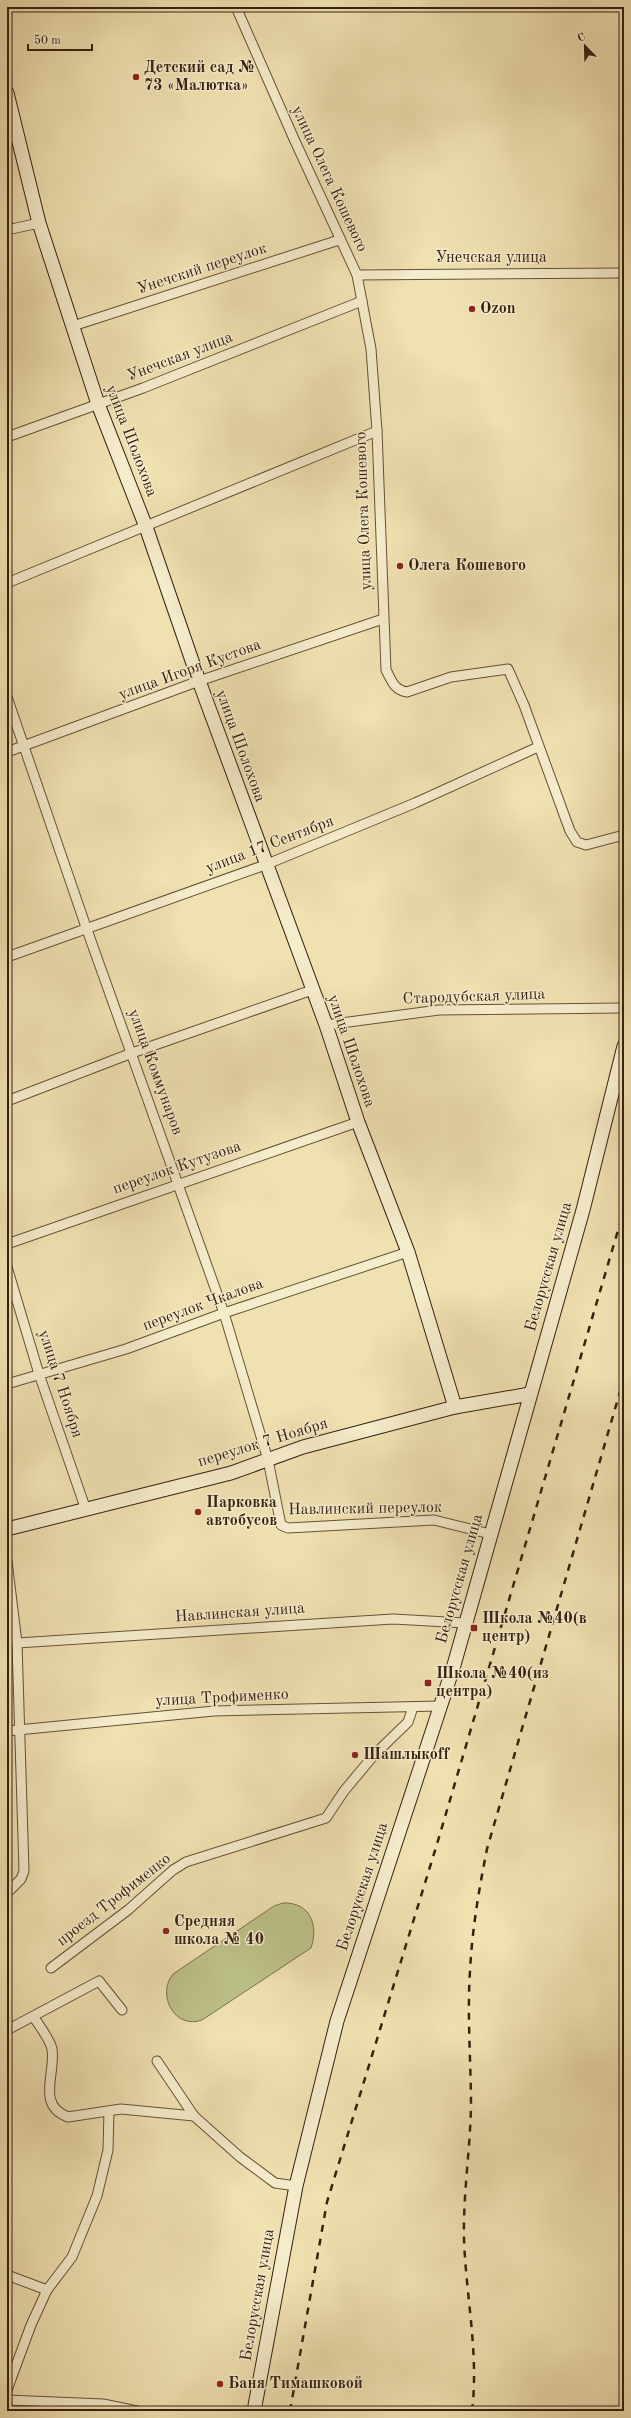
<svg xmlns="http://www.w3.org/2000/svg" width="631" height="2418" font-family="'Old Standard TT',serif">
	<rect width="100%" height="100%" fill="#f0e1b1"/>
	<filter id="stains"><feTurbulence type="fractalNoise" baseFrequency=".005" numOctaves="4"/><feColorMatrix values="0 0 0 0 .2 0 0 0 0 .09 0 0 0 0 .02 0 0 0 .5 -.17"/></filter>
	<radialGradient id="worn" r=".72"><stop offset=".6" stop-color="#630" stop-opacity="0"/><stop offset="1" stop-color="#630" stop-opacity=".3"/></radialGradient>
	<!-- pitch -->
	<path fill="#bdc289" stroke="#79724d" d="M283,1903c27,-1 36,22 28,45l-109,72c-27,10 -46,-25 -29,-46l101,-68z"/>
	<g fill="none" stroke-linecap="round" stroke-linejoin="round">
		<defs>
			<g id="street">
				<path d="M236,7l58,132 63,136 14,74 6,82 9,239c6,11 8,20 21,22l44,-15 57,-8 16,36 46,126 7,11 9,3 38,-10"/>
				<polyline points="7,230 39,223"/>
				<polyline points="357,275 624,273"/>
				<polyline points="73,326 339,240"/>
				<polyline points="7,437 143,388 362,301"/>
				<polyline points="7,583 377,431"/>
				<polyline points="7,697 86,927 224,1313 268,1460 281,1525 288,1528 434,1520 490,1534"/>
				<polyline points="7,752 199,681 383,619"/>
				<polyline points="7,957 265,865 415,803 538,747"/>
				<polyline points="326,1025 439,1010 624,1008"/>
				<polyline points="7,1101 132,1053 312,990"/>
				<polyline points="7,1244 358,1122"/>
				<polyline points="7,1267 39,1374 86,1510"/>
				<polyline points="7,1384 126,1349 224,1313 408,1252"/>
				<polyline points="7,1561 17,1643 24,1871 21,1879 7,1893"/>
				<polyline points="17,1643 393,1619 465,1623"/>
				<polyline points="7,1731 214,1711 440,1706"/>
				<polyline points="51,1968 128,1910 173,1870 186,1862 326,1818 344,1791 374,1755 408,1722 413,1707"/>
				<path d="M34,2017c5,9 16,22 18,32 4,25 -16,56 16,68l53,-8 73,7"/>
				<polyline points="7,2030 99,1981 122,2010"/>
				<polyline points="157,2061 194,2116 240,2157 275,2183 296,2186"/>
				<polyline points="7,2275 47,2290"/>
				<polyline points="7,2390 31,2325 47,2290 72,2257 97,2196 108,2150 109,2111"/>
				<polyline points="7,2400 103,2404 137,2411"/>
			</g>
			<g id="secondary">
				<polyline points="7,93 39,223 98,404 146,527 199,681 326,1025 358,1122 408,1252 455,1407"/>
				<polyline points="7,1529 231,1473 303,1447 455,1407 530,1394"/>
				<polyline points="254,2411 296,2186 337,2021 454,1665 583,1210 624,1046"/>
			</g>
		</defs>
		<!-- street casing -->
		<use href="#street" stroke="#645139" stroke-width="11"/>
		<!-- secondary casing -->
		<use href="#secondary" stroke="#352111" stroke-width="15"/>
		<!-- street -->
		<use href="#street" stroke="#f5eccc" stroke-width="9"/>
		<!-- secondary -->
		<use href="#secondary" stroke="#f5eccc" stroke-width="13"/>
		<!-- rail -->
		<g stroke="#352111" stroke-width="2.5" stroke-dasharray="7 7" stroke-linecap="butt">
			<polyline points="290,2411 327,2202 437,1844 624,1210"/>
			<path d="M472,2411c7,-57 -6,-114 -8,-172 -1,-44 6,-88 7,-132 0,-45 -4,-91 -1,-136 2,-41 9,-82 17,-122l137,-471"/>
		</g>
	</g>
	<!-- markers -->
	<g fill="#8f2418" stroke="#f5eccc" stroke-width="1.5">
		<circle cx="136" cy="77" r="4"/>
		<circle cx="472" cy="309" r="4"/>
		<circle cx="400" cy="566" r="4"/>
		<circle cx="198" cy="1512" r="4"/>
		<rect x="470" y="1624" width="8" height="8" rx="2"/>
		<rect x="424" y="1679" width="8" height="8" rx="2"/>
		<circle cx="355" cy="1755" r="4"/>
		<circle cx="166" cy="1931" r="4"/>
		<circle cx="220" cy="2384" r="4"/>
	</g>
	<g text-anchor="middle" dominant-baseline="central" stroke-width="3" stroke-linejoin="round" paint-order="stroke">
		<!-- poi labels -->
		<g font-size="16" font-weight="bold" fill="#352111" stroke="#f5eccc" text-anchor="start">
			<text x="144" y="68">Детский сад №<tspan x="144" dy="18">73 «Малютка»</tspan></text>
			<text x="480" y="309">Ozon</text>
			<text x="408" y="566">Олега Кошевого</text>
			<text x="206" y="1503">Парковка<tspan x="206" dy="18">автобусов</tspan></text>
			<text x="482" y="1619">Школа №40(в<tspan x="482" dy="18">центр)</tspan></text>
			<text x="436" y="1674">Школа №40(из<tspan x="436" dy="18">центра)</tspan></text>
			<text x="363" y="1755">Шашлыкоff</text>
			<text x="174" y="1922">Средняя<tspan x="174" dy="18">школа № 40</tspan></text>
			<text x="228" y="2384">Баня Тимашковой</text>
		</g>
		<!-- street labels -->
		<g font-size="16" fill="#352111" stroke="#f5eccc">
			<text transform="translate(329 179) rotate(65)">улица Олега Кошевого</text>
			<text x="491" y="258">Унечская улица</text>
			<text transform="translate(202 269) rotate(-18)">Унечский переулок</text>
			<text transform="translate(180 357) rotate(-21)">Унечская улица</text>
			<text transform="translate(131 441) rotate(69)">улица Шолохова</text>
			<text transform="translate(364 511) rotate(-92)">улица Олега Кошевого</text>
			<text transform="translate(190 670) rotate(-20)">улица Игоря Кустова</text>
			<text transform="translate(240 746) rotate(70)">улица Шолохова</text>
			<text transform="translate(270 845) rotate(-21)">улица 17 Сентября</text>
			<text transform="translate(474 997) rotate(-2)">Стародубская улица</text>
			<text transform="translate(351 1051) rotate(71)">улица Шолохова</text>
			<text transform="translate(155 1072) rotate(70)">улица Коммунаров</text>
			<text transform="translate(177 1168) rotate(-19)">переулок Кутузова</text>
			<text transform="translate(549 1267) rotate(-74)">Белорусская улица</text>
			<text transform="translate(203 1305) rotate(-20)">переулок Чкалова</text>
			<text transform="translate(60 1384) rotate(72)">улица 7 Ноября</text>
			<text transform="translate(263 1443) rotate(-17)">переулок 7 Ноября</text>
			<text transform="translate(365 1509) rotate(-1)">Навлинский переулок</text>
			<text transform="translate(460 1579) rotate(-74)">Белорусская улица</text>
			<text transform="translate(240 1613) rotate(-4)">Навлинская улица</text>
			<text transform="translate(222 1698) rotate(-3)">улица Трофименко</text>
			<text transform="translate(363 1887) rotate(-72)">Белорусская улица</text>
			<text transform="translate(114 1900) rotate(-38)">проезд Трофименко</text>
			<text transform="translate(258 2295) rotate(-80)">Белорусская улица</text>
		</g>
	</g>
	<!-- margin -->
	<rect width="631" height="2418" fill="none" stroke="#f0e1b1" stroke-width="24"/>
	<rect x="8" y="8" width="615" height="2402" fill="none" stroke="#352111" stroke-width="2"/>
	<rect x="12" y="12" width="607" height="2394" fill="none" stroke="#352111"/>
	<!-- north arrow -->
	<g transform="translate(585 46) rotate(337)" stroke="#f5eccc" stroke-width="3" paint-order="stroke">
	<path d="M0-3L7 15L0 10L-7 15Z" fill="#352111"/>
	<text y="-6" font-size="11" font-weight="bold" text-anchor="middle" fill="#352111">С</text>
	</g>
	<!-- scale -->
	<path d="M28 44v6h64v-6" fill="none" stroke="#352111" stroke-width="2"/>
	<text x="34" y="44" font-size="12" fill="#352111" stroke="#f5eccc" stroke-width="3" paint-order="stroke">50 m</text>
	<rect width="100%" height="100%" filter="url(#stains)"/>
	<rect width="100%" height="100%" fill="url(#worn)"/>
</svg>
